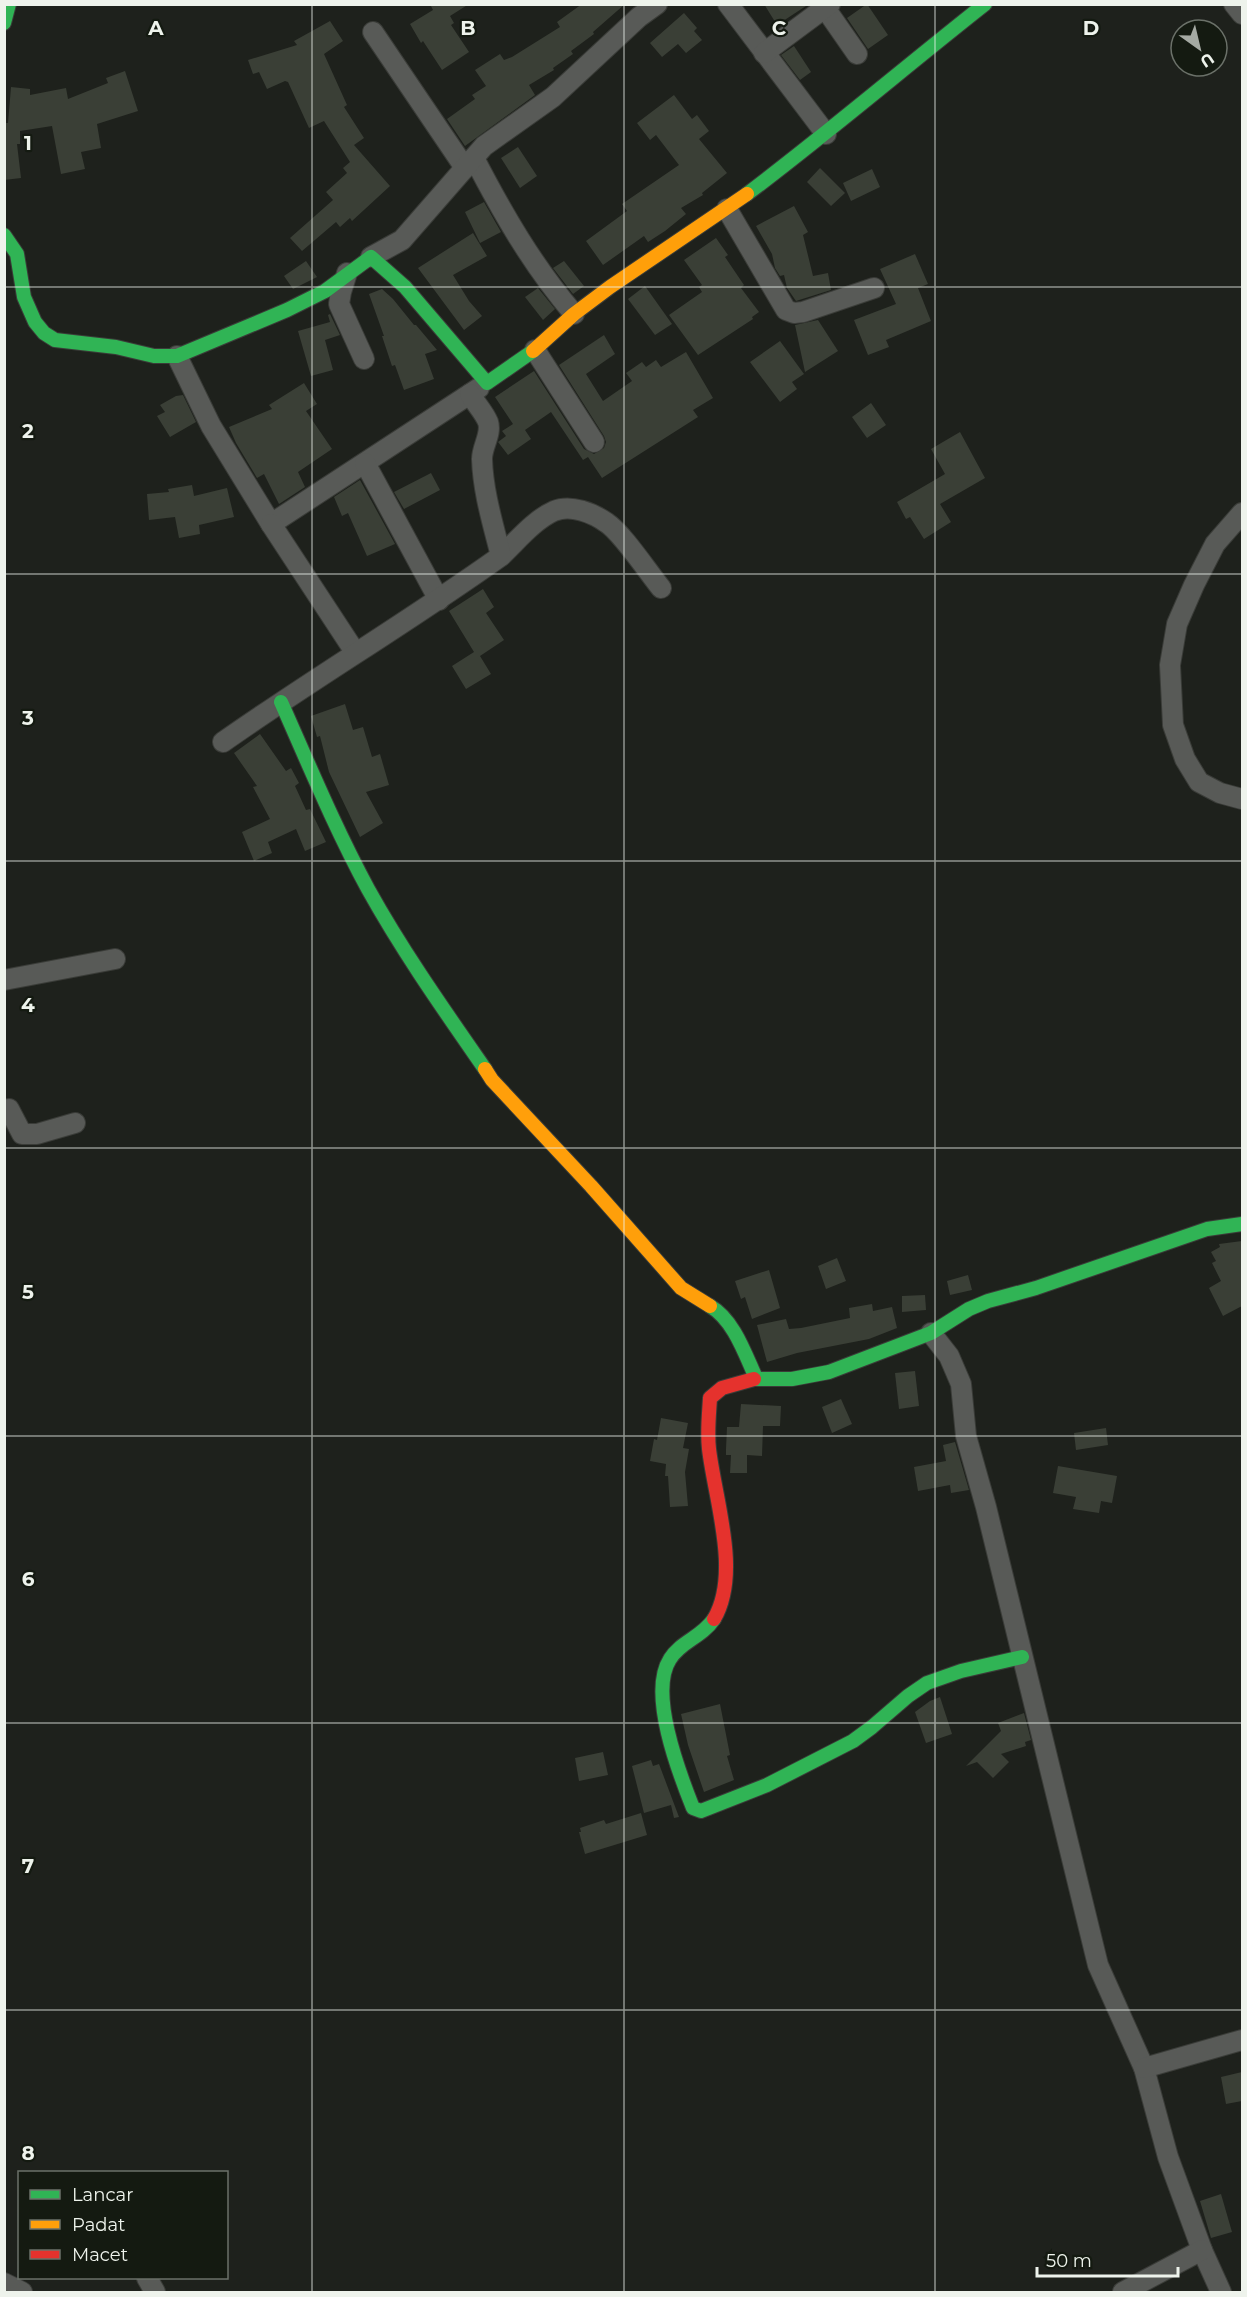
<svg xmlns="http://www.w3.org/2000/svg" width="1247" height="2297" font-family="Montserrat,sans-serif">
	<rect width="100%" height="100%" fill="#1e211c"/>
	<!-- building -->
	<g fill="#3a3f36">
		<polygon points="430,4 469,4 450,16 454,23 451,25 469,52 442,70 423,41 421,43 410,24 433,10"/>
		<polygon points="582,4 625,4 593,32 594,34 571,51 573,54 553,68 554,70 529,85 535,95 465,146 447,119 475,99 472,95 486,86 475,70 500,54 504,60 512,57 560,27 557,22"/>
		<polygon points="764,4 809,4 777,25"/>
		<polygon points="867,4 888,35 868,49 847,18"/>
		<polygon points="684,13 697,28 694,31 702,40 686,53 678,44 662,57 650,43"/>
		<polygon points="330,21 343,41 324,54 347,105 344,107 364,138 354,145 390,186 352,221 350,218 340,227 336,222 302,251 290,238 333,200 326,192 347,173 343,168 350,162 324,121 309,128 288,82 285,81 267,89 259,72 253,74 248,60 297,45 294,41"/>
		<polygon points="794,46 811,72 800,80 781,55"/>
		<polygon points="125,71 138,111 97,124 101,148 81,152 85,169 61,174 52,126 20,131 20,144 17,144 21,178 4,180 4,123 8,123 11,87 30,89 30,95 66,88 68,99 108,83 106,78"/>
		<polygon points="674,95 692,119 697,115 709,131 699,139 727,173 702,193 703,195 681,208 686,214 665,231 648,242 644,236 603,265 586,241 627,211 622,204 679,165 656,135 650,140 637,123"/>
		<polygon points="518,147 537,176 520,188 501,158"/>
		<polygon points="820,168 845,193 831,206 807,182"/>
		<polygon points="872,169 880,187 851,201 843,183"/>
		<polygon points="484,202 501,232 480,243 465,212"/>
		<polygon points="794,206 808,232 803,235 813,276 828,273 831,290 796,301 787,288 784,275 780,276 775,268 772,254 756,226"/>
		<polygon points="473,233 487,256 453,275 469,301 482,316 464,330 418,268"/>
		<polygon points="716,238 728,255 725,257 744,285 741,288 759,312 752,317 753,319 698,355 669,315 702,292 699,287 702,285 684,260"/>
		<polygon points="915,254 928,284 918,288 931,321 886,340 889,347 868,355 854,320 896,304 880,269"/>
		<polygon points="306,261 317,277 293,289 284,276"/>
		<polygon points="564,261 584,286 573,294 553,268"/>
		<polygon points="645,286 672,324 655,335 628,299"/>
		<polygon points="538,288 555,309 543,320 525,297"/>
		<polygon points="382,289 393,299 414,325 416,325 437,350 425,354 434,379 404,390 395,365 392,366 382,336 384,336 369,294"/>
		<polygon points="330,314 340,335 325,340 333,370 311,376 298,331 330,322 328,315"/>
		<polygon points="818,320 838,351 805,372 795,325"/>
		<polygon points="604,335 615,354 586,374 603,401 632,381 626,373 642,362 646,367 656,360 661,367 686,352 713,398 693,410 698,417 602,478 588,457 583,460 551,412 525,430 531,439 508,455 498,442 506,436 502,431 513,424 495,397 534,371 584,449 594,454 604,448 606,442 604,436 559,365"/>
		<polygon points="780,341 804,374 792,382 797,389 780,402 750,362"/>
		<polygon points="304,383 317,404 306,411 332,449 298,472 305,487 279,504 264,474 257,478 236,443 229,427 272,409 269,405"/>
		<polygon points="183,395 196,422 170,437 157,416 165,412 160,405 176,396"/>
		<polygon points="871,403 886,425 867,438 852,417"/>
		<polygon points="960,432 985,478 940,504 951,522 924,539 910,517 906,519 897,502 945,474 931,449"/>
		<polygon points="431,473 440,490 404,509 394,492"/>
		<polygon points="360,480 395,544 367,556 348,513 342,516 334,497"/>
		<polygon points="192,485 194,496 227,488 234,517 199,525 200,534 179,538 175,517 149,520 147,494 169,492 168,489"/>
		<polygon points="483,589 494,607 486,613 504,640 480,656 491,674 466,689 452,666 474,652 449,611"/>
		<polygon points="345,704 353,730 363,727 372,757 380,754 389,785 366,792 383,823 360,837 329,772 320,736 317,737 311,716"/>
		<polygon points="260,734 286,771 291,768 299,783 295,786 306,810 310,809 326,842 305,851 296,829 268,842 272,853 254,861 242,832 270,819 253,787 257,786 234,753"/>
		<polygon points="1242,1241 1242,1306 1223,1316 1209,1288 1221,1281 1212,1263 1216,1261 1211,1252 1220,1247 1219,1244"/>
		<polygon points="837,1258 846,1281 826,1289 818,1266"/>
		<polygon points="769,1270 780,1308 752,1319 745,1297 741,1299 735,1281"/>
		<polygon points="968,1275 972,1290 950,1295 947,1281"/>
		<polygon points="925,1295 926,1310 902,1312 902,1296"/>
		<polygon points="872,1304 873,1311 892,1307 897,1328 869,1339 797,1353 767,1362 757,1325 786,1319 789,1329 801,1328 850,1318 849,1308"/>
		<polygon points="915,1371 919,1406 899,1409 895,1373"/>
		<polygon points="841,1399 852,1424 832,1433 822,1407"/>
		<polygon points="741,1404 781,1406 780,1426 763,1426 762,1456 747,1455 747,1473 730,1473 731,1455 726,1455 726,1449 727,1427 739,1427"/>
		<polygon points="661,1418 688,1423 683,1448 689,1449 685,1472 688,1506 670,1507 668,1476 665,1476 666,1464 650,1461 654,1439 657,1440"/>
		<polygon points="1106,1428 1108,1445 1076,1450 1074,1433"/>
		<polygon points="955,1442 969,1490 951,1493 950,1485 918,1491 914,1467 946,1461 943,1445"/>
		<polygon points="1058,1466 1117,1476 1112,1503 1101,1501 1099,1513 1073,1509 1076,1497 1053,1493"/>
		<polygon points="940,1697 952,1734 926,1743 915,1712 930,1701"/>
		<polygon points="720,1704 730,1755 727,1756 734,1780 704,1792 688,1745 681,1714"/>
		<polygon points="1024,1713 1031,1740 1025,1742 1026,1746 1001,1754 1009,1762 993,1778 977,1762 966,1766 1001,1731 998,1723"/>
		<polygon points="603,1752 608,1775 579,1781 575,1758"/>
		<polygon points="651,1760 653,1766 659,1764 679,1817 674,1818 671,1805 644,1813 632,1766"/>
		<polygon points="641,1813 647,1835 585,1854 579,1832 581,1832 580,1828 604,1820 606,1824"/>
		<polygon points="1242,2072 1242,2101 1226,2104 1221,2077"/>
		<polygon points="1221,2194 1232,2232 1211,2238 1200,2201"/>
	</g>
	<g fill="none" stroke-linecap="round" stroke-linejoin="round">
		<defs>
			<g id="street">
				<polyline points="728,4 826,134"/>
				<polyline points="1234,4 1242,14"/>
				<polyline points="825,8 857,54"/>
				<polyline points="373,32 465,168"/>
				<polyline points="764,53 830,4"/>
				<path d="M474,158c29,56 59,108 100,156"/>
				<polyline points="727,209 786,310 794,313 803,312 874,288"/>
				<polyline points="371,257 402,240 484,146 553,97 639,17 657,4"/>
				<polyline points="347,273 341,292 339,304 364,359"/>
				<polyline points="535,350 594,442"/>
				<polyline points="177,356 211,426 271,524 479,388"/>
				<polyline points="365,463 439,600"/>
				<polyline points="1242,513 1215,544 1194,585 1177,624 1170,665 1173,725 1185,759 1199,782 1220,793 1242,799"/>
				<polyline points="271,524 355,652"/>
				<path d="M501,556c16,-15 33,-36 53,-45 17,-7 39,2 53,12 15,10 41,49 54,65"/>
				<path d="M223,742c91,-64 187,-121 278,-186 -8,-32 -18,-64 -19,-97 0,-13 10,-25 6,-37 -4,-10 -13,-19 -18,-28"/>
				<polyline points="4,980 115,959"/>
				<polyline points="4,1110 9,1109 22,1134 37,1134 75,1123"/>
				<polyline points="931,1333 949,1356 961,1384 966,1436 986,1507 1098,1965 1144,2068 1168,2157 1202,2250 1221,2292"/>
				<polyline points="1144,2068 1242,2040"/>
				<polyline points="147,2278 155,2292"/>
				<polyline points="4,2283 22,2292"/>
				<polyline points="1123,2292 1202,2250"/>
			</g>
			<g id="fast">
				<polyline points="4,23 9,4"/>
				<path d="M747,194c81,-61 158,-127 238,-190"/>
				<polyline points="4,235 17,254 24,297 35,322 44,333 55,340 116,347 154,356 177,356 287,310 325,291 371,257 405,287 487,383 533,351"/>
				<path d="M281,702c28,63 54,126 87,187 35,63 76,121 117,180"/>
				<path d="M710,1306c24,14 35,48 46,72"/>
				<polyline points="754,1379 792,1379 829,1372 931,1333 969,1309 988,1301 1036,1288 1207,1229 1242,1224"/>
				<path d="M714,1619c-13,19 -33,22 -44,40 -22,34 9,114 23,149l8,3 66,-26 86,-44 19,-14 36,-31 19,-13 34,-12 61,-14"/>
			</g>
			<g id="slow">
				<polyline points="533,351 574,314 610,287 747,194"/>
				<polyline points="485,1069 492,1080 591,1186 681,1288 710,1306"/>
			</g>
			<path id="jam" d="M714,1619c27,-46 1,-119 -5,-170 -2,-17 0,-34 1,-51l12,-10 32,-9"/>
		</defs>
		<!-- street casing -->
		<use href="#street" stroke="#3a3c38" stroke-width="22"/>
		<!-- fast casing -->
		<use href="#fast" stroke="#3a3c38" stroke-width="16"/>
		<!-- slow casing -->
		<use href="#slow" stroke="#3a3c38" stroke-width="16"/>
		<!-- jam casing -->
		<use href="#jam" stroke="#3a3c38" stroke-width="16"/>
		<!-- street -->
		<use href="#street" stroke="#585a57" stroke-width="20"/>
		<!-- fast -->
		<use href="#fast" stroke="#30b455" stroke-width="14"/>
		<!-- slow -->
		<use href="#slow" stroke="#ff9f0a" stroke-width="14"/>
		<!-- jam -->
		<use href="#jam" stroke="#e5322d" stroke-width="14"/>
	</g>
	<!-- grid -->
	<path fill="none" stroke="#eef3ec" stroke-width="1.5" stroke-opacity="0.55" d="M312,4v2288M624,4v2288M935,4v2288M4,287h1238M4,574h1238M4,861h1238M4,1148h1238M4,1436h1238M4,1723h1238M4,2010h1238"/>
	<g font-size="20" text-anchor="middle" font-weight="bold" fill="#eef3ec" stroke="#141a11" stroke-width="4.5" stroke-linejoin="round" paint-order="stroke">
		<text x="156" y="35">A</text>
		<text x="468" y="35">B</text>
		<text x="779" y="35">C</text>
		<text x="1091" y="35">D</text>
		<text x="28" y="150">1</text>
		<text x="28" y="438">2</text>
		<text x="28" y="725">3</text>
		<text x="28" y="1012">4</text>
		<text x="28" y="1299">5</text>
		<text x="28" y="1586">6</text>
		<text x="28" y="1873">7</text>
		<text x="28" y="2160">8</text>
	</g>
	<!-- border -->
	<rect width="1247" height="2297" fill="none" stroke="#eef3ec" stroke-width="12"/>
	<!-- legend -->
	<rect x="18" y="2171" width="210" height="108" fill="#141a11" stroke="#6b7169" stroke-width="1.5"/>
	<rect x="30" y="2190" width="30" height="9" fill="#30b455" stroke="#6b7169" stroke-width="1.5"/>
	<text x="72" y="2201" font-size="18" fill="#eef3ec">Lancar</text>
	<rect x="30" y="2220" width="30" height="9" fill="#ff9f0a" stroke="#6b7169" stroke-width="1.5"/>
	<text x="72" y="2231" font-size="18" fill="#eef3ec">Padat</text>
	<rect x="30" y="2250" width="30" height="9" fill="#e5322d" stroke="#6b7169" stroke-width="1.5"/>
	<text x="72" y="2261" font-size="18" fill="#eef3ec">Macet</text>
	<!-- north arrow -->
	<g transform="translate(1199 48) rotate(146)"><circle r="28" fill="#141a11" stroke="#6b7169" stroke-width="1.5"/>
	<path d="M0-4.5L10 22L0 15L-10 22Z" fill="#a5aaa3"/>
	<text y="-9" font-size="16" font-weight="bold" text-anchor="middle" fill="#eef3ec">U</text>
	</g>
	<!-- scale -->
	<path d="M1037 2267v9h141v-9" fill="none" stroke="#eef3ec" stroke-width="3"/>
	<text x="1046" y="2267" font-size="18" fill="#eef3ec" stroke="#141a11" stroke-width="4.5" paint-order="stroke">50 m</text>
</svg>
